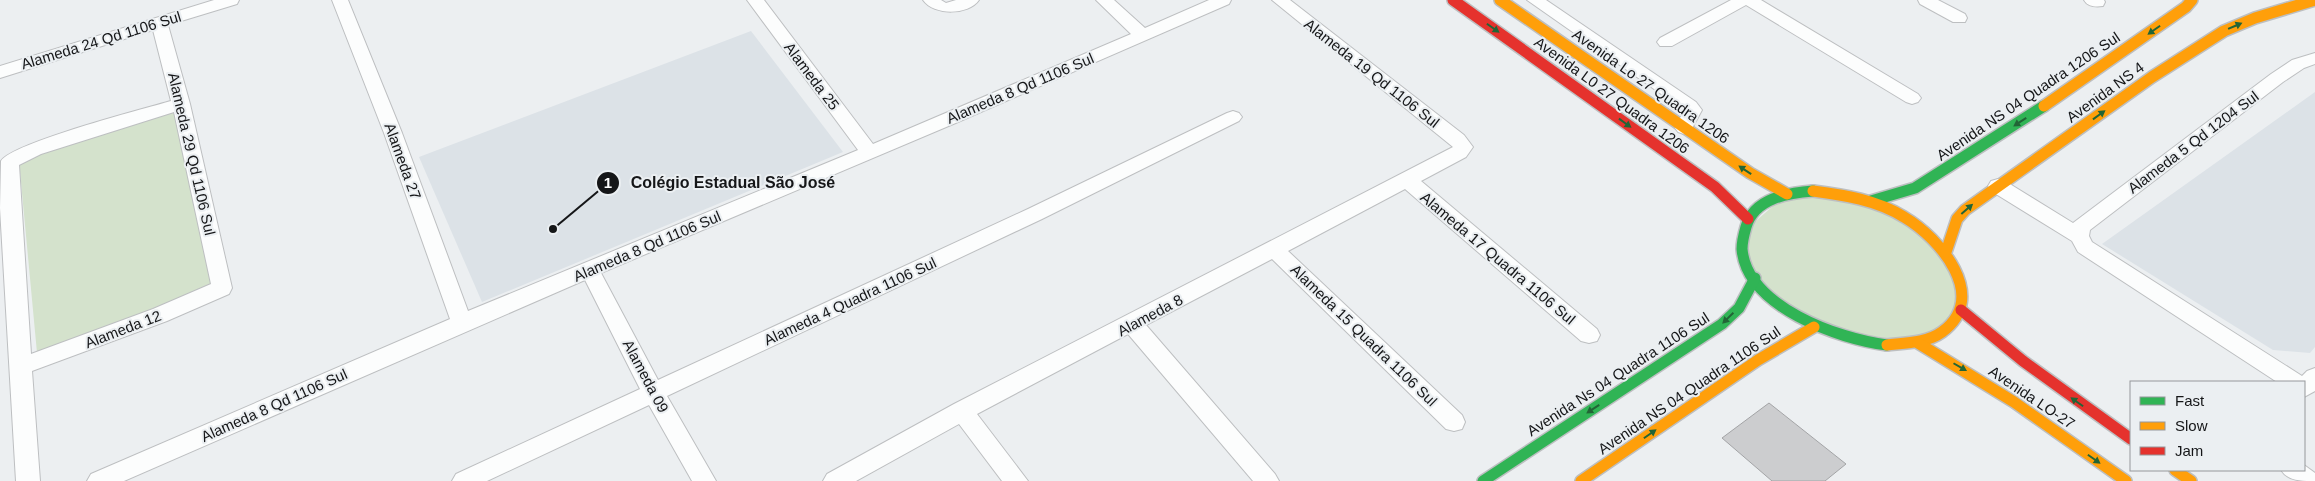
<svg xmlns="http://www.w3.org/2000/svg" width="2315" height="481" font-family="Helvetica,sans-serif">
	<rect width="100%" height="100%" fill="#eceff1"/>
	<!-- built -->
	<g fill="#dce2e7">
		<polygon points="751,31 843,152 482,302 419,157"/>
		<polygon points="2315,92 2315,347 2310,353 2273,350 2102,244"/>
	</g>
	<!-- green -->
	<g fill="#d4e2cc">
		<polygon points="176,109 215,286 37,353 19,161"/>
		<polygon points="1787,194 1871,201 1946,252 1961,310 1918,343 1814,327 1755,278 1743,232"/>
	</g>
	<!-- building -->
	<polygon fill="#cccdcf" stroke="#a3a4a6" points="1769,403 1846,464 1825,481 1772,481 1722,438"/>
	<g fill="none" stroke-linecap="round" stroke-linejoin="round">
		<defs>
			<g id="street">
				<path d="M214,0h25l-2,4 -69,21 22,79 42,184 -3,6 -62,27 -135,50 8,110h-24l-16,-273 1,-47c11,-18 142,-52 170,-60l-18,-71 -153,48v-12zM174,112l37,172 -58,25 -122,45 -12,-189 22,-11z"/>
				<polygon points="332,0 348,0 402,133 468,311 858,150 747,0 764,0 873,144 1131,34 1096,0 1114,0 1145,28 1209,0 1231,0 1229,4 958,122 601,273 658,380 1028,209 1227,113 1233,111 1239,113 1242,117 1239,121 1042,219 667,396 716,481 692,481 649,405 487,481 452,481 456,474 640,389 585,280 124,481 87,481 91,474 450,319 384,133"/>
				<path d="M923,0h18l5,3 10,-3h23c-10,15 -45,16 -56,0z"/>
				<polygon points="1272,0 1290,0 1464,135 1473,147 1466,157 1421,181 1597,329 1600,335 1597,341 1589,343 1581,341 1405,189 1288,251 1462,415 1465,422 1462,429 1454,431 1446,429 1272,259 1146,325 1275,474 1279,481 1253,481 1128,334 977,414 1028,481 1002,481 959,424 856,481 823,481 827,474 954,404 1453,147"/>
				<polygon points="1527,0 1546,0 1696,102 1702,110 1690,132 1684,134 1678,132 1675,128 1684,110"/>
				<polygon points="1731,0 1761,0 1918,94 1921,98 1918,102 1912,104 1906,102 1746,5 1672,46 1660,46 1657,42 1660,38"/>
				<polygon points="1918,0 1938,0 1965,14 1967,18 1965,22 1953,22 1920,4"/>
				<path d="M2084,0h20l1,2 -2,4c-7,1 -15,1 -19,-6z"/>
				<polygon points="2315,53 2315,64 2304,68 2283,82 2090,230 2089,236 2092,242 2302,376 2307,371 2315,368 2315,391 2304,397 2304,382 2277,382 2078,252 2072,241 1991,191 1988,186 1991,181 1998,179 2005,181 2073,223 2271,74 2292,60"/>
				<path d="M2304,465l11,8v8c-14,0 -27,0 -34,-11h23z"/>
			</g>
			<g id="fast">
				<path d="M1813,191c-25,2 -59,7 -67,36 -2,7 -4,15 -4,22 5,58 97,90 145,96"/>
				<polyline points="1871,201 1915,188 2044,106"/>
				<polyline points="1483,481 1722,324 1739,308 1755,278"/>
			</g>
			<g id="slow">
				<polyline points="1500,0 1750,173 1787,194"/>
				<polyline points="2044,106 2186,7 2192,0"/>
				<path d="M1813,191c31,4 64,9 91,26 36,21 86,80 38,115 -15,11 -37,11 -55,13"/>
				<polyline points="1946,252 1957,219 1965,210 2152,77 2224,31 2255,18 2315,0"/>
				<polyline points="1918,343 2014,402 2126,481"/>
				<polyline points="2175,470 2191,481"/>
				<polyline points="1581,481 1758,360 1814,327"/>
			</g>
			<g id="jam">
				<polyline points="1453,0 1715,187 1748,219"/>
				<polyline points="1961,310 2023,361 2131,439"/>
			</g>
		</defs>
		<!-- street casing -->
		<use href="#street" stroke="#bdbfc1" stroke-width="2"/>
		<!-- fast casing -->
		<use href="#fast" stroke="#bdbfc1" stroke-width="14"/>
		<!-- slow casing -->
		<use href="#slow" stroke="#bdbfc1" stroke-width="14"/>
		<!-- jam casing -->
		<use href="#jam" stroke="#bdbfc1" stroke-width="14"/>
		<!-- street -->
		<use href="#street" fill="#fcfdfd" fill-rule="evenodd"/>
		<!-- fast -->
		<use href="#fast" stroke="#30b455" stroke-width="11"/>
		<!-- slow -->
		<use href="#slow" stroke="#ff9f0a" stroke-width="11"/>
		<!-- jam -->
		<use href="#jam" stroke="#e5322d" stroke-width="11"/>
	</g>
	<!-- one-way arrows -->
	<defs><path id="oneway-solid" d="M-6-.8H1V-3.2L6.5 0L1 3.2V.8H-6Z" transform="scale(1.25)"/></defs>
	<g fill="#226536">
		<use href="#oneway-solid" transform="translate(2235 26) rotate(-23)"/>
		<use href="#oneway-solid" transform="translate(1493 28) rotate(35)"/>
		<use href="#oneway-solid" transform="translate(2154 30) rotate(145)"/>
		<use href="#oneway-solid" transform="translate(2099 115) rotate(-36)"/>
		<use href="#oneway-solid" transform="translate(2020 122) rotate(147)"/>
		<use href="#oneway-solid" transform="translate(1625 123) rotate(36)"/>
		<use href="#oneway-solid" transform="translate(1745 170) rotate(-146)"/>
		<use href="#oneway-solid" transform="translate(1967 209) rotate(-41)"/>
		<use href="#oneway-solid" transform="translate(1728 318) rotate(136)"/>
		<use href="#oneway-solid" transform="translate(1960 367) rotate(30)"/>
		<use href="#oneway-solid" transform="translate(2077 402) rotate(-145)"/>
		<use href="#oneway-solid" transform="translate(1593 409) rotate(147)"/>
		<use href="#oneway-solid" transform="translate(1650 434) rotate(-35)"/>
		<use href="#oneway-solid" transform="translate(2094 459) rotate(35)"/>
	</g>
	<g text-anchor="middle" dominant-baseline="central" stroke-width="4" stroke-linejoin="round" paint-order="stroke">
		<!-- street labels -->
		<g font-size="15" fill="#151618" stroke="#ebeff2">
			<text transform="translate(101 40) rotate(-17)">Alameda 24 Qd 1106 Sul</text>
			<text transform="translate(1372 73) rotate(38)">Alameda 19 Qd 1106 Sul</text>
			<text transform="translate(812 76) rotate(53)">Alameda 25</text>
			<text transform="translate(1651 86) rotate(35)">Avenida Lo 27 Quadra 1206</text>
			<text transform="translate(1020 88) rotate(-23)">Alameda 8 Qd 1106 Sul</text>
			<text transform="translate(2105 92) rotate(-36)">Avenida NS 4</text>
			<text transform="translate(1612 95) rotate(36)">Avenida L0 27 Quadra 1206</text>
			<text transform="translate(2028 96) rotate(-34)">Avenida NS 04 Quadra 1206 Sul</text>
			<text transform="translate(2193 142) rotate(-37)">Alameda 5 Qd 1204 Sul</text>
			<text transform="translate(192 154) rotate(77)">Alameda 29 Qd 1106 Sul</text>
			<text transform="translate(403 161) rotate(70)">Alameda 27</text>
			<text transform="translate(647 246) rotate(-23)">Alameda 8 Qd 1106 Sul</text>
			<text transform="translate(1498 258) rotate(40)">Alameda 17 Quadra 1106 Sul</text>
			<text transform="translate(850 301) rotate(-25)">Alameda 4 Quadra 1106 Sul</text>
			<text transform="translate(1150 315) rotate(-28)">Alameda 8</text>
			<text transform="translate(123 329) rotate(-21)">Alameda 12</text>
			<text transform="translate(1364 335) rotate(44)">Alameda 15 Quadra 1106 Sul</text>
			<text transform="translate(1618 374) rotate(-33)">Avenida Ns 04 Quadra 1106 Sul</text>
			<text transform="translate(646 376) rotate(62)">Alameda 09</text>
			<text transform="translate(1689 390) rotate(-34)">Avenida NS 04 Quadra 1106 Sul</text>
			<text transform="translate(2032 397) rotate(34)">Avenida LO-27</text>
			<text transform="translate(274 405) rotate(-24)">Alameda 8 Qd 1106 Sul</text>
		</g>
	</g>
	<!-- callouts -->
	<path fill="none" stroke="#151618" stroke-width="2" d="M553 229L608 183"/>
	<g fill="#151618" stroke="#ebeff2" stroke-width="2">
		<circle cx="553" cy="229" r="5"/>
		<circle cx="608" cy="183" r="12"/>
	</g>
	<g font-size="15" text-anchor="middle" font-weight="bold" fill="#fff">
		<text x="608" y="188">1</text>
	</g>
	<g font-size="16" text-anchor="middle" font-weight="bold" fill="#151618" stroke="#ebeff2" stroke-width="4" stroke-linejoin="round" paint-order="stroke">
		<text x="733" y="188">Colégio Estadual São José</text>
	</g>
	<!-- legend -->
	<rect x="2130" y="381" width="175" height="90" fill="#ebeff2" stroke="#95989b"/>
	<rect x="2140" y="397" width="25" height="8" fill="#30b455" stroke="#95989b"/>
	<text x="2175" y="406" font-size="15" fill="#151618">Fast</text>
	<rect x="2140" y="422" width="25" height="8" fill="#ff9f0a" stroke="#95989b"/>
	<text x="2175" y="431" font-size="15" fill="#151618">Slow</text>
	<rect x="2140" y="447" width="25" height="8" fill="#e5322d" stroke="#95989b"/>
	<text x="2175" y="456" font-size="15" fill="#151618">Jam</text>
</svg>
